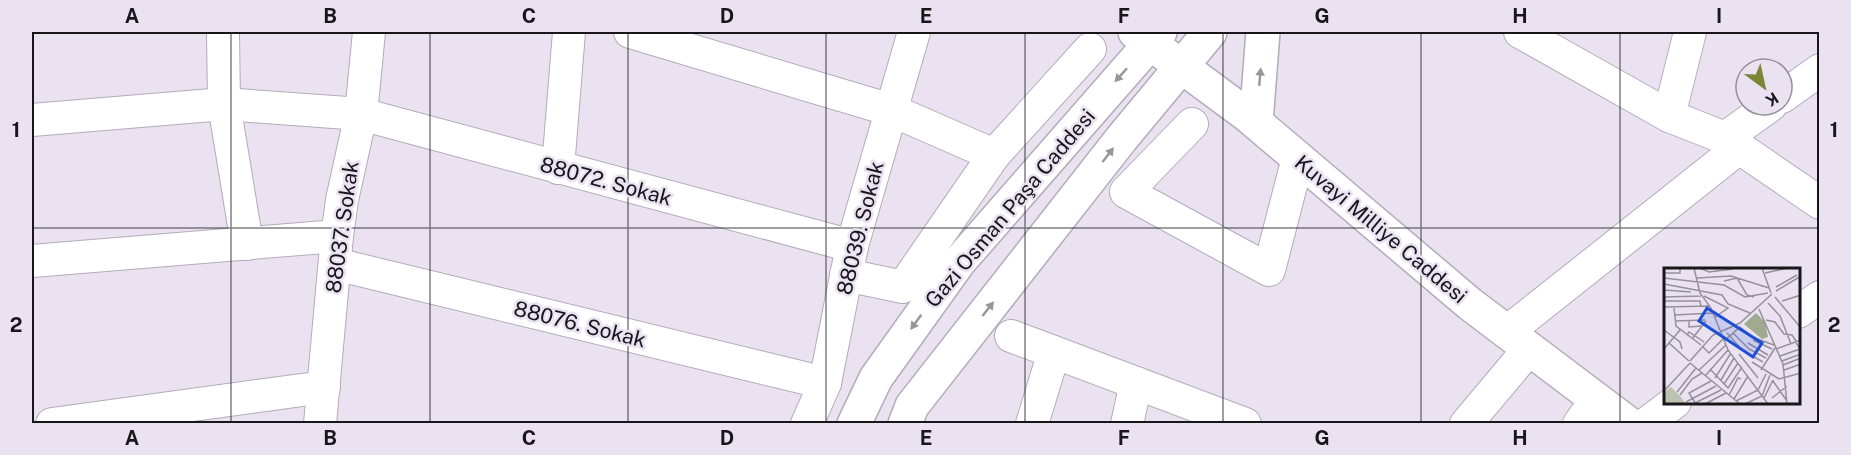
<svg xmlns="http://www.w3.org/2000/svg" width="1851" height="455" font-family="'Public Sans',sans-serif">
	<rect width="100%" height="100%" fill="#eae2f1"/>
	<g fill="none" stroke-linecap="round" stroke-linejoin="round">
		<defs>
			<g id="minor">
				<polyline points="223,32 224,104 247,244"/>
				<polyline points="630,32 891,110 994,155"/>
				<polyline points="1520,32 1669,116 1725,138 1820,203"/>
				<polyline points="1782,97 1820,70"/>
				<polyline points="1669,116 1690,32"/>
				<polyline points="32,120 224,104 361,114 852,246"/>
				<polyline points="1192,124 1126,192 1269,270 1298,158"/>
				<polyline points="1725,138 1771,105"/>
				<polyline points="558,168 569,32"/>
				<polyline points="32,261 337,236"/>
				<polyline points="335,264 825,383"/>
				<polyline points="846,275 903,287 994,155 1090,49"/>
				<polyline points="1798,312 1820,297"/>
				<polyline points="1507,332 1739,148"/>
				<polyline points="1011,336 1245,424"/>
				<polyline points="52,424 324,387"/>
				<polyline points="320,424 337,236 342,200 361,114 369,32"/>
				<polyline points="807,424 825,383 852,246 914,32"/>
				<polyline points="1032,424 1054,352"/>
				<polyline points="1127,424 1136,383"/>
				<polyline points="1466,424 1529,349"/>
				<polyline points="1579,424 1596,400"/>
				<polyline points="1646,424 1675,402"/>
			</g>
			<polyline id="tertiary" points="1135,32 1247,115 1470,304 1629,424"/>
			<g id="secondary">
				<polyline points="1256,122 1263,32"/>
				<polyline points="854,424 876,378 959,262 1160,32"/>
				<polyline points="905,424 912,406 1122,138 1210,32"/>
			</g>
		</defs>
		<!-- minor casing -->
		<use href="#minor" stroke="#b3abba" stroke-width="34"/>
		<!-- tertiary casing -->
		<use href="#tertiary" stroke="#b3abba" stroke-width="36"/>
		<!-- secondary casing -->
		<use href="#secondary" stroke="#b3abba" stroke-width="36"/>
		<!-- minor -->
		<use href="#minor" stroke="#fff" stroke-width="32"/>
		<!-- tertiary -->
		<use href="#tertiary" stroke="#fff" stroke-width="33"/>
		<!-- secondary -->
		<use href="#secondary" stroke="#fff" stroke-width="33"/>
	</g>
	<!-- one-way arrows -->
	<defs><path id="oneway-solid" d="M-6-.8H1V-3.2L6.5 0L1 3.2V.8H-6Z" transform="scale(1.5)"/></defs>
	<g fill="#979698">
		<use href="#oneway-solid" transform="translate(1121 75) rotate(132)"/>
		<use href="#oneway-solid" transform="translate(1260 77) rotate(-85)"/>
		<use href="#oneway-solid" transform="translate(1108 155) rotate(-52)"/>
		<use href="#oneway-solid" transform="translate(988 309) rotate(-52)"/>
		<use href="#oneway-solid" transform="translate(916 322) rotate(126)"/>
	</g>
	<!-- grid -->
	<path fill="none" stroke="#18151b" stroke-width="1.5" stroke-opacity="0.55" d="M231,32v392M430,32v392M628,32v392M826,32v392M1025,32v392M1223,32v392M1421,32v392M1620,32v392M32,228h1788"/>
	<g text-anchor="middle" dominant-baseline="central" stroke-width="5" stroke-linejoin="round" paint-order="stroke">
		<!-- street labels -->
		<g font-size="21" fill="#18151b" stroke="#eae2f1">
			<text transform="translate(606 181) rotate(15)">88072. Sokak</text>
			<text transform="translate(1010 208) rotate(-50)">Gazi Osman Paşa Caddesi</text>
			<text transform="translate(342 227) rotate(-82)">88037. Sokak</text>
			<text transform="translate(860 228) rotate(-76)">88039. Sokak</text>
			<text transform="translate(1381 229) rotate(40)">Kuvayi Milliye Caddesi</text>
			<text transform="translate(580 324) rotate(14)">88076. Sokak</text>
		</g>
	</g>
	<!-- overview -->
	<g transform="translate(1664 268)">
		<rect width="136" height="136" fill="#eae2f1"/>
		<path d="M7,119l9,9 6,8h-22v-11z" fill="#bbc3b0"/>
		<path d="M92,45l9,9 3,15 -6,2 -18,-15z" fill="#a0aa8f"/>
		<path fill="none" stroke="#96909b" stroke-width="1.5" d="M30,0l6,25 11,15 17,42 40,54M36,0l9,4 24,-3M98,0l9,25M0,5h16v-5M101,5l23,-5M0,10l60,7 21,12 23,-4M33,10l34,-2 38,12M60,13l13,-3 10,17 7,2M0,16l58,11 6,9 22,9M112,19l21,-12M0,22l27,2M112,23l25,-15M40,28l24,12 -13,9M0,29l37,-1M111,29l26,31M0,33h36l1,6M118,33l19,-6M104,35l12,13 11,28M0,39l46,-1M10,40l2,18 25,19M95,41l24,55 4,40M10,47l39,-2M102,52l9,2 9,12 8,1 4,6M11,53l30,-1M25,53v6l12,-1M0,62l16,12 2,7M63,65l15,17 21,12M69,65l16,16 17,9M23,67l2,-3 15,10M28,71l14,-18M89,72l19,9M60,73l16,-14 12,10 22,8M5,75l20,18M84,75l20,12M38,78l7,7 14,-14M0,81l16,-19M112,81l25,-9M75,86l19,24M116,88l20,-7 -5,-8M26,93l23,-26 27,-12 32,-29M118,93l19,-7M88,94l27,17 22,-6M26,95l50,41M119,97l18,-7M46,101l18,19M35,102l27,-25M97,102l14,-22M120,102l17,-6M41,108l23,-26M51,110l16,-25M57,112l13,-22M109,113l14,20M60,116l14,-21M64,120l14,-21M0,123l26,-28M13,124l19,-24M16,127l12,-16 10,-6M65,127l9,-17 3,1M100,130l9,-18M108,130l15,-12M70,131l14,-23M72,133l22,-11 8,-16M22,134l30,-16M29,136l28,-14M32,136l-7,-11 22,-12M41,136l21,-11M81,136l17,-8 8,-21"/>
		<path fill="#1d4ed8" fill-opacity="0.15" stroke="#1d4ed8" stroke-width="3" d="M43,40l55,35 -9,14 -54,-36z"/>
		<rect width="136" height="136" fill="none" stroke="#18151b" stroke-width="3"/>
	</g>
	<!-- border -->
	<rect width="1851" height="455" fill="none" stroke="#eae2f1" stroke-width="66"/>
	<!-- north arrow -->
	<g transform="translate(1764 87) rotate(147)"><circle r="28" fill="#eae2f1" stroke="#96909b" stroke-width="1.5"/>
	<path d="M0-4.5L10 22L0 15L-10 22Z" fill="#7a8634"/>
	<text y="-9" font-size="16" font-weight="bold" text-anchor="middle" fill="#18151b">K</text>
	</g>
	<rect x="33" y="33" width="1785" height="389" fill="none" stroke="#18151b" stroke-width="2"/>
	<g font-size="20" text-anchor="middle" font-weight="bold" fill="#18151b">
		<text x="132" y="23">A</text>
		<text x="330" y="23">B</text>
		<text x="529" y="23">C</text>
		<text x="727" y="23">D</text>
		<text x="926" y="23">E</text>
		<text x="1124" y="23">F</text>
		<text x="1322" y="23">G</text>
		<text x="1520" y="23">H</text>
		<text x="1719" y="23">I</text>
		<text x="16" y="137">1</text>
		<text x="1834" y="137">1</text>
		<text x="16" y="332">2</text>
		<text x="1834" y="332">2</text>
		<text x="132" y="445">A</text>
		<text x="330" y="445">B</text>
		<text x="529" y="445">C</text>
		<text x="727" y="445">D</text>
		<text x="926" y="445">E</text>
		<text x="1124" y="445">F</text>
		<text x="1322" y="445">G</text>
		<text x="1520" y="445">H</text>
		<text x="1719" y="445">I</text>
	</g>
</svg>
